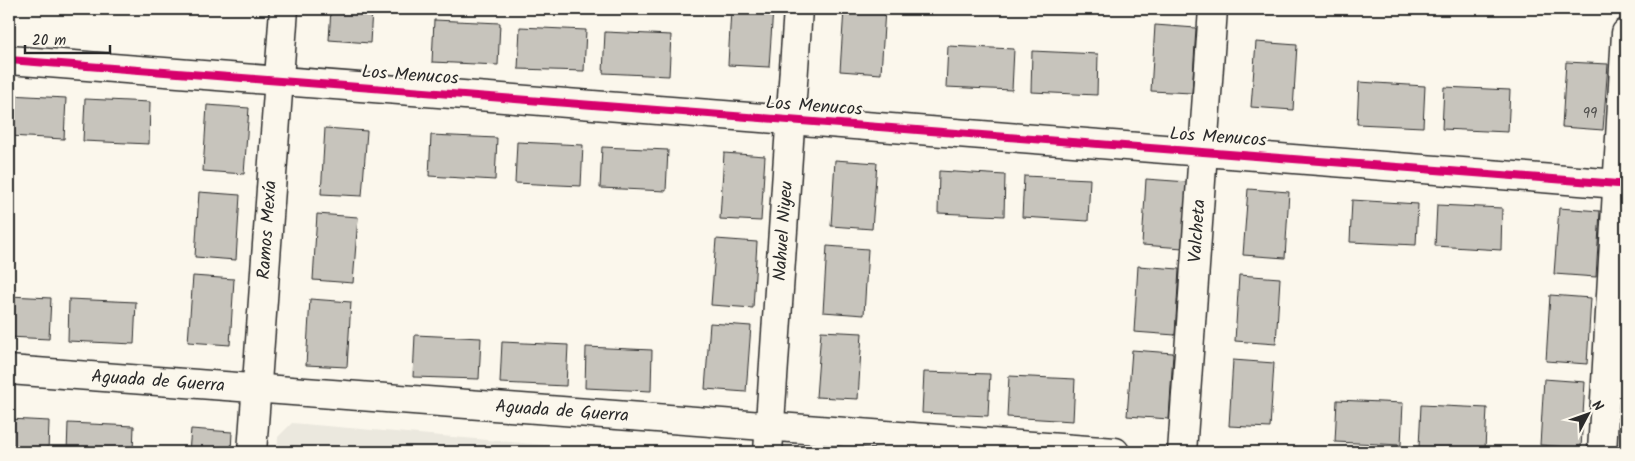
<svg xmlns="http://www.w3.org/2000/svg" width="1635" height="461" font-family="Kalam,sans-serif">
	<rect width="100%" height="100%" fill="#fbf7ec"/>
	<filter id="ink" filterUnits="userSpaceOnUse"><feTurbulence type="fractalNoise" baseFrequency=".02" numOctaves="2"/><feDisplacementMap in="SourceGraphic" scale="10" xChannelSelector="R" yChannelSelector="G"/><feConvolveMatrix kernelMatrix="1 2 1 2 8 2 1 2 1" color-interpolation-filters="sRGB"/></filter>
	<g filter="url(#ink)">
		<!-- built -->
		<polygon fill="#ebe8de" points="292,423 625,452 277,452 278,437"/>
		<!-- green -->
		<polygon fill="#dddad0" stroke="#84827e" points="1626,225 1626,452 1613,452"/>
		<!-- building -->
		<g fill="#c7c4bc" stroke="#2b2b2b">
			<polygon points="331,9 372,9 370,43 329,40"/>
			<polygon points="731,9 773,9 769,67 728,65"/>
			<polygon points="844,9 885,9 881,74 840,71"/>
			<polygon points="434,20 500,23 498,65 432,62"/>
			<polygon points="1155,25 1196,28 1192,93 1151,91"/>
			<polygon points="520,27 586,30 584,71 518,69"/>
			<polygon points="605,32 671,35 669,76 603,73"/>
			<polygon points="1256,42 1297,45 1293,110 1251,107"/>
			<polygon points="948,46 1014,49 1012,90 946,87"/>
			<polygon points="1032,51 1098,54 1097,95 1031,92"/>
			<polygon points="1566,62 1608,64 1603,130 1562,127"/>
			<polygon points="1359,82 1425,86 1423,127 1357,124"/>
			<polygon points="1444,87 1510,90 1508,132 1442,129"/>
			<polygon points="9,95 66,98 64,139 9,136"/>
			<polygon points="85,99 150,102 149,144 83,141"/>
			<polygon points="207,105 249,108 244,174 203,171"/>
			<polygon points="325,128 367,131 362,196 321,194"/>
			<polygon points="431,135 497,138 495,180 429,176"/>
			<polygon points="517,142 583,145 581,186 515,183"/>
			<polygon points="602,147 668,150 666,191 600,188"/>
			<polygon points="724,153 765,156 761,221 720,219"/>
			<polygon points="835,160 877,163 872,229 831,226"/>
			<polygon points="939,171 1005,175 1004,216 938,213"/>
			<polygon points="1024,176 1090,179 1088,221 1022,217"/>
			<polygon points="1146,179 1188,182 1183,248 1142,245"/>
			<polygon points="1248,189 1289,192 1285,258 1243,255"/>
			<polygon points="199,192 240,195 236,260 195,257"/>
			<polygon points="1352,200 1418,204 1416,245 1350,242"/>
			<polygon points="1437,205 1502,208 1501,250 1435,246"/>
			<polygon points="1559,208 1600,211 1596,277 1554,274"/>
			<polygon points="317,214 358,217 353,283 313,280"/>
			<polygon points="716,239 757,242 753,308 711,305"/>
			<polygon points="827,246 868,249 864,315 823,312"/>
			<polygon points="1138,266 1179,269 1175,335 1134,332"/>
			<polygon points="1239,275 1280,278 1276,344 1235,341"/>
			<polygon points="193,276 234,279 230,345 188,342"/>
			<polygon points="1550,295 1591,298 1587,364 1546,361"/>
			<polygon points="9,296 51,298 49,339 9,337"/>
			<polygon points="69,299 136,302 134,344 68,341"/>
			<polygon points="310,299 351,302 347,367 306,365"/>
			<polygon points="710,323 751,326 746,392 705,389"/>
			<polygon points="821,331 862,333 858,399 816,397"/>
			<polygon points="415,335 481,338 479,379 413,377"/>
			<polygon points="502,342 568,345 566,386 500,383"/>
			<polygon points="586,347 652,350 651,391 585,388"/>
			<polygon points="1132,350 1173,353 1169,419 1127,416"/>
			<polygon points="1233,360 1274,363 1270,428 1229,426"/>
			<polygon points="924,372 990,374 988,416 922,413"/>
			<polygon points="1009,376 1075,379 1073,421 1007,417"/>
			<polygon points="1544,379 1585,382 1581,448 1540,445"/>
			<polygon points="1337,400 1403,403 1401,445 1335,442"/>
			<polygon points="1421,405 1487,408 1485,449 1419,447"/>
			<polygon points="9,419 49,421 48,452 9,452"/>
			<polygon points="68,423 134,426 133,452 67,452"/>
			<polygon points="191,429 232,432 231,452 189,452"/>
		</g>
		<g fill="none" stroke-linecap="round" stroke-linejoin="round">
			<defs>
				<g id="street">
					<polyline points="9,60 1618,184"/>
					<polyline points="9,370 1115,452"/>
					<polyline points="252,452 284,9"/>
					<polyline points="768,452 798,9"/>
					<polyline points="1182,452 1213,9"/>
					<polyline points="1602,452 1626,33"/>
				</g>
			</defs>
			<!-- street casing -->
			<use href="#street" stroke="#2b2b2b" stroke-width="31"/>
			<!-- street -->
			<use href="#street" stroke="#fbf7ec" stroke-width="28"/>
			<defs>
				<polyline id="cycleway" points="9,60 1618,184"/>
			</defs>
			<!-- cycleway casing -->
			<use href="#cycleway" stroke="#fbf7ec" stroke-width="11"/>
			<!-- cycleway -->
			<use href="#cycleway" stroke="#d6006c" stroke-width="8"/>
		</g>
	</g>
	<g text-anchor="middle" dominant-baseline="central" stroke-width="4.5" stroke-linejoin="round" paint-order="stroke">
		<!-- number labels -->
		<g font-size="15" fill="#52514f">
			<text x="1590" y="114">99</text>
		</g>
		<!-- street labels -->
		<g font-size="18" fill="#2b2b2b" stroke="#fbf7ec">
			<text transform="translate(410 76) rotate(4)">Los Menucos</text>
			<text transform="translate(814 107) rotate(4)">Los Menucos</text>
			<text transform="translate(1218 138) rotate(4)">Los Menucos</text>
			<text transform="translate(268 230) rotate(-86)">Ramos Mexía</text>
			<text transform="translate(784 231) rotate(-86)">Nahuel Niyeu</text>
			<text transform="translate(1198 231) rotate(-86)">Valcheta</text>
			<text transform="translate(158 382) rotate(4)">Aguada de Guerra</text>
			<text transform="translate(562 412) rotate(4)">Aguada de Guerra</text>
		</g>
	</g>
	<!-- margin -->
	<rect width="1635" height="461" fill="none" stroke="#fbf7ec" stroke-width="30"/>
	<rect x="15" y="15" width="1605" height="431" fill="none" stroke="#2b2b2b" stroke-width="2" filter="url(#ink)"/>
	<!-- north arrow -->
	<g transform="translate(1588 414) rotate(49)" stroke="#fbf7ec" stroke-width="4" paint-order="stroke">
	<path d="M0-4L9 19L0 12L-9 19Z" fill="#2b2b2b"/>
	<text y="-8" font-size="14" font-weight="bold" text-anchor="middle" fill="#2b2b2b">N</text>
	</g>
	<!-- scale -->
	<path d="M25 45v8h85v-8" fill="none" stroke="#2b2b2b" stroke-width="2.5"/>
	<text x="32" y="45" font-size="15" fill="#2b2b2b" stroke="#fbf7ec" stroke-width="4" paint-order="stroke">20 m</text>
</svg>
